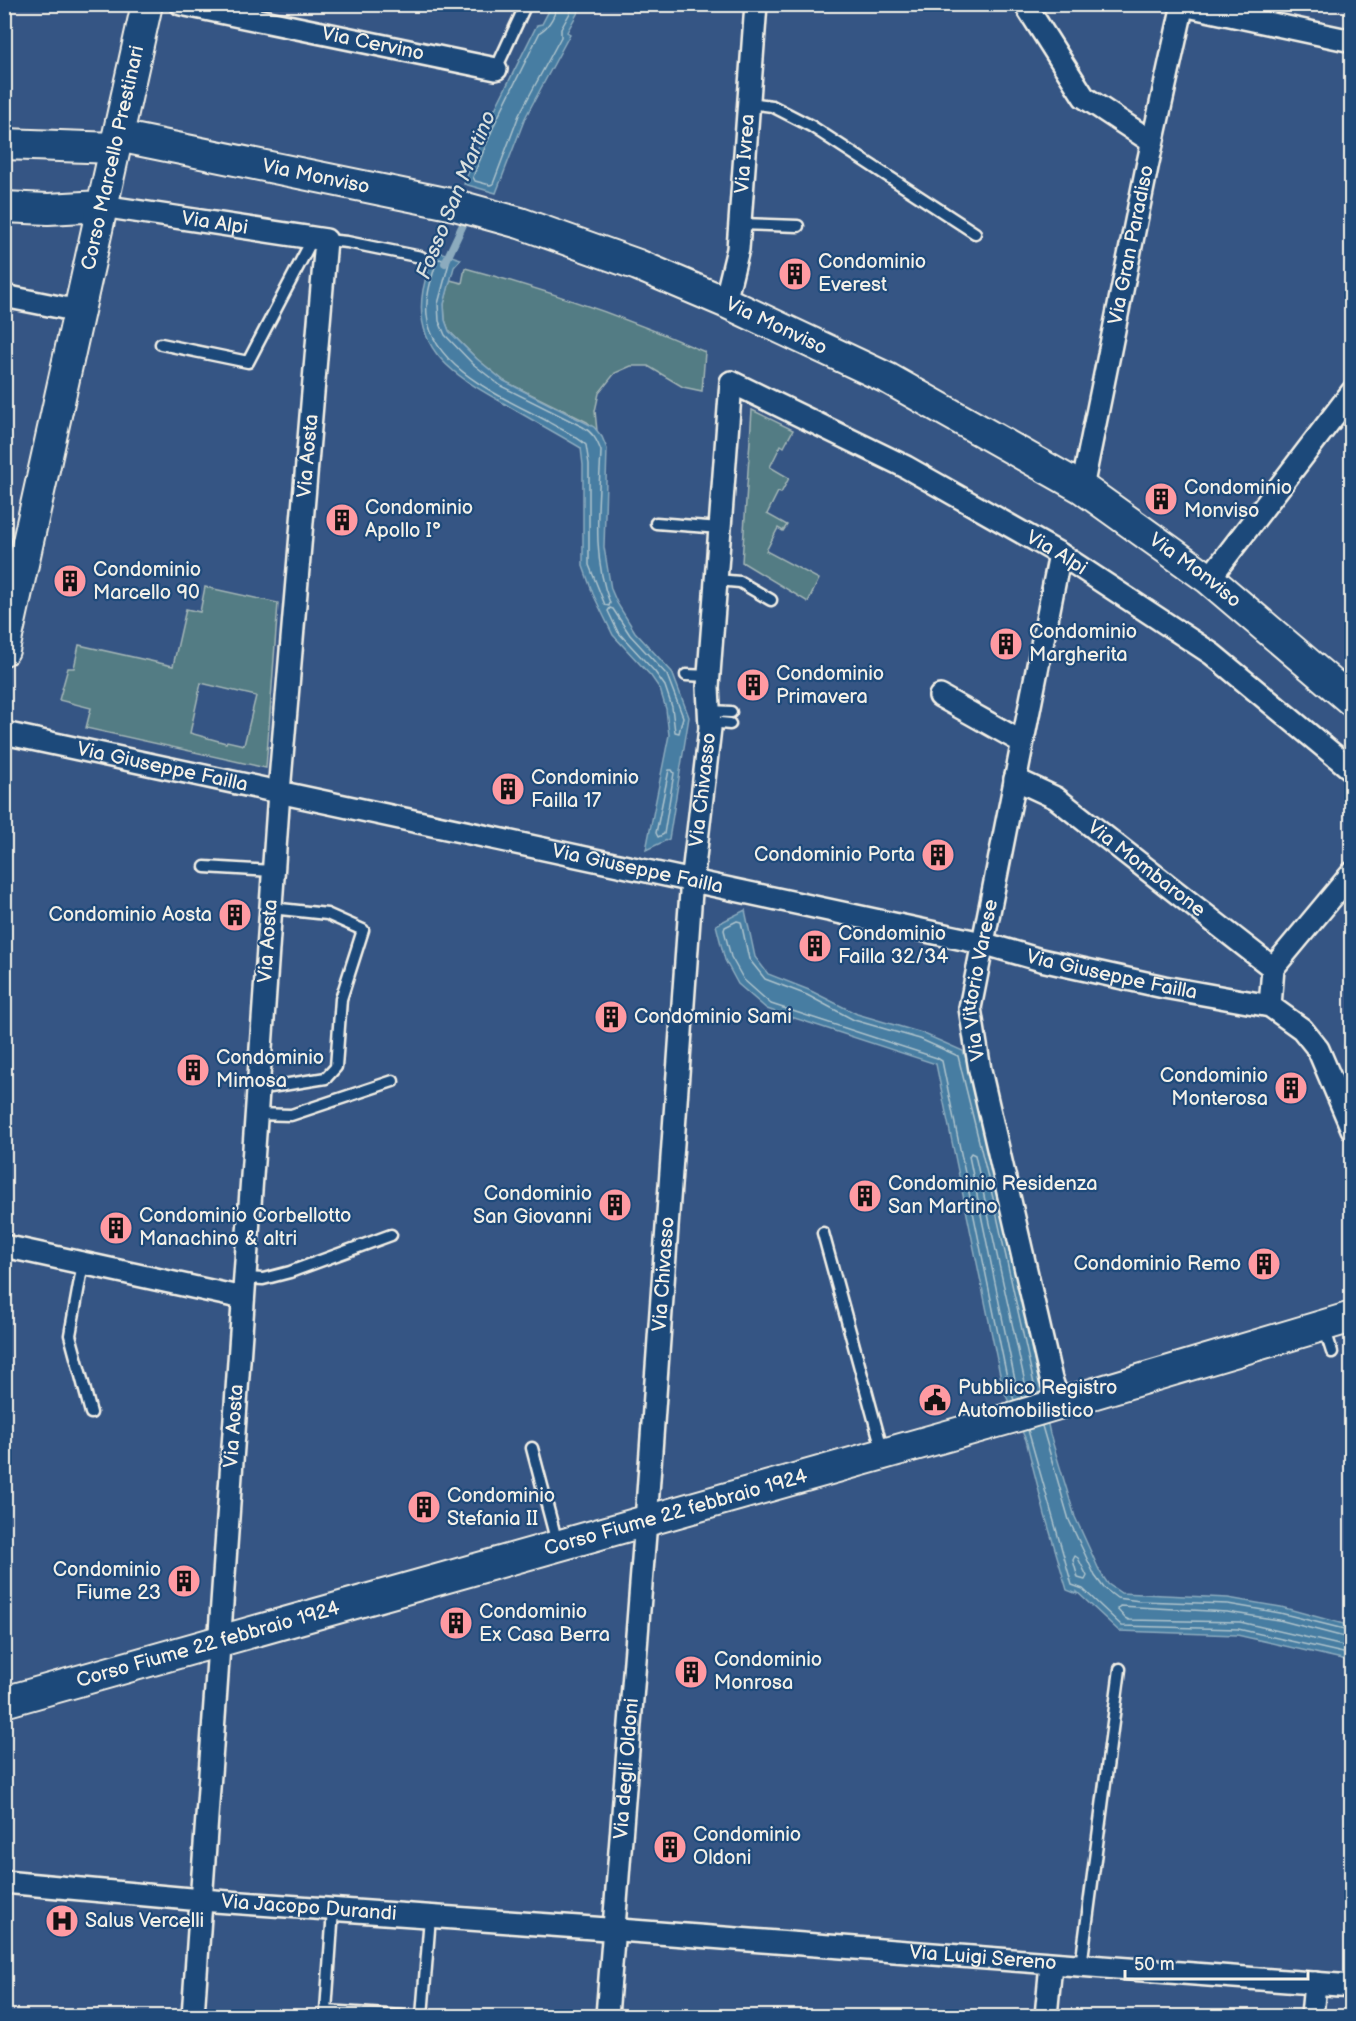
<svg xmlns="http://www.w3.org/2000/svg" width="1356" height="2021" font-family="'Balsamiq Sans',sans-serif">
	<rect width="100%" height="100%" fill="#355584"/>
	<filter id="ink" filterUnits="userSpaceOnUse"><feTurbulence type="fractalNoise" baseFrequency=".0167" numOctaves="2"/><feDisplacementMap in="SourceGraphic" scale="12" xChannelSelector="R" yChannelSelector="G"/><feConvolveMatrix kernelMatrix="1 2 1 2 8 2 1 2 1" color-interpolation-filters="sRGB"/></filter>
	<g filter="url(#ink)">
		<!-- green -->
		<g fill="#537c84" stroke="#a4b6b6" stroke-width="1.5" fill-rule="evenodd">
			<path d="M465,268c82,22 162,50 240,84l-3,39 -19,-4 -35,-21h-17l-16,7 -16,20 -4,18 2,20 -10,-9 -83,-41 -27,-22 -28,-28 -4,-11 -1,-16 6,-24 12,3z"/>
			<polygon points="752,410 793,430 784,447 781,445 770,467 789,478 781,493 778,492 767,514 787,525 783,531 778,528 766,551 819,579 808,602 742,562"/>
			<path d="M205,587l73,16 -12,165 -180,-40 5,-20 -32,-8 9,-32h6l5,-23 94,21 13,-57 14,3zM201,683l55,13 -12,49 -17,-4 -1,2 -36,-10z"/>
		</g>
		<!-- water -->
		<g fill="#467da2" stroke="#8cabbe" stroke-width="1.5">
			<polygon points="552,5 582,5 567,32 570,34 525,118 496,193 464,184 489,121 537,25 542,24"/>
			<path d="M436,251l25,8 -7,8 -10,37 1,16 4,11 28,28 27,22 90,46 8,10 5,12 -3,98 7,42 6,14 18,29 37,40 17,45 -20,122 -23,11 23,-115 -3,-26 -6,-20 -9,-13 -38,-41 -20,-41 -10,-28v-101l-2,-17c-25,-15 -51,-29 -76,-44 -47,-27 -93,-51 -82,-114 3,-12 5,-29 13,-39z"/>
			<polygon points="745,910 755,957 768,974 809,990 857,1014 922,1033 963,1051 966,1059 999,1197 1050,1434 1075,1517 1100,1572 1108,1584 1121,1593 1228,1598 1281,1607 1351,1626 1351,1661 1237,1635 1119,1631 1077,1592 1077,1594 1067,1590 1045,1515 1026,1440 1003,1389 936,1064 767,1009 738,984 725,960 716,925"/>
		</g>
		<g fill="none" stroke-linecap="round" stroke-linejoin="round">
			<!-- shore -->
			<g stroke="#aec3cc" stroke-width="1.5">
				<path d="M557,4c-1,10 -8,23 -17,28l-45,91 -22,54 2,4 15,4 3,-1 26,-69 42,-78v-8l14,-25"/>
				<path d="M440,259l9,4 -11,41 1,17 6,14 28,29 28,22 82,41c10,6 14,13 18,24 -2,50 -10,104 9,152l-1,3 -4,-1 -16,-40v-101l-3,-19c-10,-10 -27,-16 -39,-24 -42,-23 -115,-52 -120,-106 -2,-18 5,-38 10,-55z"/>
				<polygon points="610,608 613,609 630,635 667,675 683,717 679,733 675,732 672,707 665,686 655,672 618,632 608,611"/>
				<polygon points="669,770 672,770 674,773 664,834 658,837 656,833"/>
				<polyline points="1022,1398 1016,1385 969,1156 971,1153 975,1155 1028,1396"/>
				<polyline points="1014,1400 1009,1387 942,1061 937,1058 771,1004 744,980 731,957 724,930 725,927 737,921 741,922 749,959 765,979 807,995 854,1020 920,1039 958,1056 993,1198 1036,1393"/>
				<polyline points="1042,1426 1069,1520 1095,1576 1104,1588 1117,1598 1140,1601 1228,1604 1280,1613 1352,1631"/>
				<polyline points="1028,1430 1072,1585 1083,1589 1122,1626 1238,1629 1352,1655"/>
				<polygon points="1075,1556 1078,1558 1087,1576 1085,1580 1078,1578 1073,1560"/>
				<polyline points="1352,1639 1279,1620 1227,1612 1120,1606 1117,1609 1125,1618 1129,1620 1240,1622 1352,1648"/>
			</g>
			<!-- stream -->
			<polyline stroke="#8cabbe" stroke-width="8" points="445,263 468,214"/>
			<defs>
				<g id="lane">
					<polyline points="496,69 526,4"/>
					<polyline points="749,103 772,106 811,126 975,233"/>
					<polyline points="740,224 798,226"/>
					<polyline points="326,240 347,242 421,257"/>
					<polyline points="161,344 248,362 313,238"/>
					<polyline points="656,523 720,528"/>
					<polyline points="717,580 740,582 771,600"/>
					<polyline points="686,675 709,676"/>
					<polyline points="709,711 731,712"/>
					<polyline points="710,722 730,724"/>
					<polyline points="205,867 273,871"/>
					<polyline points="258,1089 326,1078 336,1067 341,999 363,930 327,914 271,908"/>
					<polyline points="256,1114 291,1115 393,1081"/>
					<polyline points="823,1233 883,1452"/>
					<polyline points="83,1263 70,1335 91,1413"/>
					<polyline points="245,1278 263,1279 290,1272 391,1235"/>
					<polyline points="1324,1327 1332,1352"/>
					<polyline points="532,1448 557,1543"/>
					<polyline points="333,1910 326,2011 402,2016"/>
					<polyline points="1081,1966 1120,1669"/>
					<polyline points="422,2016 430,1917"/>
				</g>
				<g id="street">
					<path id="s1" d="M181,4l315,65"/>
					<polyline points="1025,4 1084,97 1152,142"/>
					<polyline points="1183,5 1352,41"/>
					<path id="s2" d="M102,206l224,34 -47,552 -86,1224"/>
					<polyline points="4,296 79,311"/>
					<path id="s3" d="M725,302l13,-53 18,-245"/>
					<path id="s4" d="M1082,488l65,-321 36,-163"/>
					<polyline points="1209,579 1352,392"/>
					<polyline points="940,696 1022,742"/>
					<path id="s5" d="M4,733l978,210 59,17 123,27 106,19 32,23 16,20 34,80"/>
					<path id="s6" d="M1015,779l41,19 217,170"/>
					<polyline points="1273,968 1352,873"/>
					<polyline points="1270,1006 1273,968"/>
					<polyline points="4,1246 243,1298"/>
					<path id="s7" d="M1060,1404l-9,-25 -71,-309 -10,-62 90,-454"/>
					<path id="s8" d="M4,1882l197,18 392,28 759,58"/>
					<path id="s9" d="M607,2016l39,-495 45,-629 19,-164 -2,-41 23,-305 175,85 154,87 152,100 140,116"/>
					<polyline points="1046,2016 1051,1964"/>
					<polyline points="1312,2016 1315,1983"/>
				</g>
				<g id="secondary">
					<path id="s10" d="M118,136l337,69 65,18 118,42 87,37 164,77 193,109 127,91 143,122"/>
					<polyline points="4,144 115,148"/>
					<polyline points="4,207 48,209 102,206"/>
					<path id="s11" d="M4,650l143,-646"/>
					<path id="s12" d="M4,1702l1007,-284 341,-101"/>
				</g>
			</defs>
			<!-- lane casing -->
			<use href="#lane" stroke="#f4f1e8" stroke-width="15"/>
			<!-- street casing -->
			<use href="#street" stroke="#f4f1e8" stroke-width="26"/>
			<!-- secondary casing -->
			<use href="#secondary" stroke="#f4f1e8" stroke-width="34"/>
			<!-- lane -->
			<use href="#lane" stroke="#1f4a7a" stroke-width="10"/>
			<!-- street -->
			<use href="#street" stroke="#1f4a7a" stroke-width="21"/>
			<!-- secondary -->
			<use href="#secondary" stroke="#1f4a7a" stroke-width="30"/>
		</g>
	</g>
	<!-- icons -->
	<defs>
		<symbol id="building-disc" viewBox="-11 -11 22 22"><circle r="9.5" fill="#ff9aa2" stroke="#1f4a7a"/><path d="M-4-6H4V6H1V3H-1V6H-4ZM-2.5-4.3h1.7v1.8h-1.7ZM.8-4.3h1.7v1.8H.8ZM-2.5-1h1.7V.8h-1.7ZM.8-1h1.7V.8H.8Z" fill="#111"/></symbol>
		<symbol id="civic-disc" viewBox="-11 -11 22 22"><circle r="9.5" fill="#ff9aa2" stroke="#1f4a7a"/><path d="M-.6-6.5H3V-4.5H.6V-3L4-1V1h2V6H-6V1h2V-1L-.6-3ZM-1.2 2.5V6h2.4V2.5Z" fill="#111"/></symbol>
		<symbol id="hospital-disc" viewBox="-11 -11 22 22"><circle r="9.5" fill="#ff9aa2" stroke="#1f4a7a"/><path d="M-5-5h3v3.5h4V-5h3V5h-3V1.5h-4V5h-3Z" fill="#111"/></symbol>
	</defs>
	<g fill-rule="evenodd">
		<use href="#building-disc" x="776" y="255" width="38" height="38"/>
		<use href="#building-disc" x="1142" y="480" width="38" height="38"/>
		<use href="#building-disc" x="323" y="501" width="38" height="38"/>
		<use href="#building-disc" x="51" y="562" width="38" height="38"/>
		<use href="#building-disc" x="987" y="625" width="38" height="38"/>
		<use href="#building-disc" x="734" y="666" width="38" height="38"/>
		<use href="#building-disc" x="489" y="770" width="38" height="38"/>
		<use href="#building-disc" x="919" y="836" width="38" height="38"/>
		<use href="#building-disc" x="216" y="896" width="38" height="38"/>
		<use href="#building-disc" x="796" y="927" width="38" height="38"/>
		<use href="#building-disc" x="592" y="998" width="38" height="38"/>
		<use href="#building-disc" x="174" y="1051" width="38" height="38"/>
		<use href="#building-disc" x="1272" y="1069" width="38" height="38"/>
		<use href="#building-disc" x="846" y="1177" width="38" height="38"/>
		<use href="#building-disc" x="596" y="1186" width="38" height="38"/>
		<use href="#building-disc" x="97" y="1209" width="38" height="38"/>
		<use href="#building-disc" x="1245" y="1245" width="38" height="38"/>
		<use href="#civic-disc" x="916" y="1381" width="38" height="38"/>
		<use href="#building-disc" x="405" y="1488" width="38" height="38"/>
		<use href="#building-disc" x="165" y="1562" width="38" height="38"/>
		<use href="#building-disc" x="437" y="1604" width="38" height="38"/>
		<use href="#building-disc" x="672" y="1653" width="38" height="38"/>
		<use href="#building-disc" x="651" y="1828" width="38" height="38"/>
		<use href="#hospital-disc" x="43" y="1902" width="38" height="38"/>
	</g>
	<g text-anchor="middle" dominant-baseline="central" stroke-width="4.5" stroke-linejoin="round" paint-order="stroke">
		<!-- street labels -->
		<g font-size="20" fill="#f4f1e8" stroke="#1f4a7a">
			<text stroke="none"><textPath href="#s1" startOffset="196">Via Cervino</textPath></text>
			<text stroke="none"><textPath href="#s3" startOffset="150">Via Ivrea</textPath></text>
			<text stroke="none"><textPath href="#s11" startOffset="504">Corso Marcello Prestinari</textPath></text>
			<text stroke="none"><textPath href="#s10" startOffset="202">Via Monviso</textPath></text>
			<text stroke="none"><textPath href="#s2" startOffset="114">Via Alpi</textPath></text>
			<text stroke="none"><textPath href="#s4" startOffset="248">Via Gran Paradiso</textPath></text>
			<text stroke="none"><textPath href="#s10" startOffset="688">Via Monviso</textPath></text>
			<text transform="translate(308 456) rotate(-85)">Via Aosta</text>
			<text stroke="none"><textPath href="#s9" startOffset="2007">Via Alpi</textPath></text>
			<text stroke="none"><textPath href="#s10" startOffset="1174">Via Monviso</textPath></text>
			<text stroke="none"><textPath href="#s5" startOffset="162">Via Giuseppe Failla</textPath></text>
			<text stroke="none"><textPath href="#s9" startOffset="1230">Via Chivasso</textPath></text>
			<text stroke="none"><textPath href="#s6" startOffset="160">Via Mombarone</textPath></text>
			<text stroke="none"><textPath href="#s5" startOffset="648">Via Giuseppe Failla</textPath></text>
			<text transform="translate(268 941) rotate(-86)">Via Aosta</text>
			<text stroke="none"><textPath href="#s5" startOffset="1134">Via Giuseppe Failla</textPath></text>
			<text stroke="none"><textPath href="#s7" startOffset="435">Via Vittorio Varese</textPath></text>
			<text stroke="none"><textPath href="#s9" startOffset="744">Via Chivasso</textPath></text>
			<text transform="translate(234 1426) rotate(-86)">Via Aosta</text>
			<text stroke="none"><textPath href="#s12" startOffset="698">Corso Fiume 22 febbraio 1924</textPath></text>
			<text stroke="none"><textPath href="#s12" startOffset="212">Corso Fiume 22 febbraio 1924</textPath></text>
			<text stroke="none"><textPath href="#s9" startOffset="248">Via degli Oldoni</textPath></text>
			<text stroke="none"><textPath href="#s8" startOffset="306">Via Jacopo Durandi</textPath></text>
			<text stroke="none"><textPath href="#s8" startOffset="982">Via Luigi Sereno</textPath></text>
		</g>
		<!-- poi labels -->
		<g font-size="20" fill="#f4f1e8" stroke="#1f4a7a" text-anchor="start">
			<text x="818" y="262">Condominio<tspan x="818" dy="23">Everest</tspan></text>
			<text x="1184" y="488">Condominio<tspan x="1184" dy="23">Monviso</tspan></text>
			<text x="365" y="508">Condominio<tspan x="365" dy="23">Apollo I°</tspan></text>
			<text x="93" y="570">Condominio<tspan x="93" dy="23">Marcello 90</tspan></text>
			<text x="1029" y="632">Condominio<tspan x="1029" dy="23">Margherita</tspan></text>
			<text x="776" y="674">Condominio<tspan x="776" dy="23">Primavera</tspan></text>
			<text x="531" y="778">Condominio<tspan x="531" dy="23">Failla 17</tspan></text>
			<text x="915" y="855" text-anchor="end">Condominio Porta</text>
			<text x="212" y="915" text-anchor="end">Condominio Aosta</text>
			<text x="838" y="934">Condominio<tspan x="838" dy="23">Failla 32/34</tspan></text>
			<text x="634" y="1017">Condominio Sami</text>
			<text x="216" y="1058">Condominio<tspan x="216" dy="23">Mimosa</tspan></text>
			<text x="1268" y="1076" text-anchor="end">Condominio<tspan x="1268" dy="23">Monterosa</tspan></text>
			<text x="888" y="1184">Condominio Residenza<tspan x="888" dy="23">San Martino</tspan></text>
			<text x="592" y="1194" text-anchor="end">Condominio<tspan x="592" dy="23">San Giovanni</tspan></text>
			<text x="139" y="1216">Condominio Corbellotto<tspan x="139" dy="23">Manachino &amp; altri</tspan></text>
			<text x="1241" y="1264" text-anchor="end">Condominio Remo</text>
			<text x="958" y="1388">Pubblico Registro<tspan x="958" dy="23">Automobilistico</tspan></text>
			<text x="447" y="1496">Condominio<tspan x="447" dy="23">Stefania II</tspan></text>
			<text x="161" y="1570" text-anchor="end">Condominio<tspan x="161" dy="23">Fiume 23</tspan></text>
			<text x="479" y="1612">Condominio<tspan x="479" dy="23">Ex Casa Berra</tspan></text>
			<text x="714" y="1660">Condominio<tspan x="714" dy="23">Monrosa</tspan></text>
			<text x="693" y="1835">Condominio<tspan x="693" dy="23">Oldoni</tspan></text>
			<text x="85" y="1921">Salus Vercelli</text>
		</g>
		<!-- water labels -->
		<g font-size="21" font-style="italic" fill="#dae0de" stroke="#1f4a7a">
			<text transform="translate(456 195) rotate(-68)">Fosso San Martino</text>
		</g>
	</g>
	<!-- margin -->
	<rect width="1356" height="2021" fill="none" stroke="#1f4a7a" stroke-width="24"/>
	<rect x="12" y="12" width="1332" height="1997" fill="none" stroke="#f4f1e8" stroke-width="2" filter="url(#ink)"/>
	<!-- scale -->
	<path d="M1125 1970v9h183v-9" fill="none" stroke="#f4f1e8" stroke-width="3"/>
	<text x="1134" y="1970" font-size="18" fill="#f4f1e8" stroke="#1f4a7a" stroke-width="4.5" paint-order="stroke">50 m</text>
</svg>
